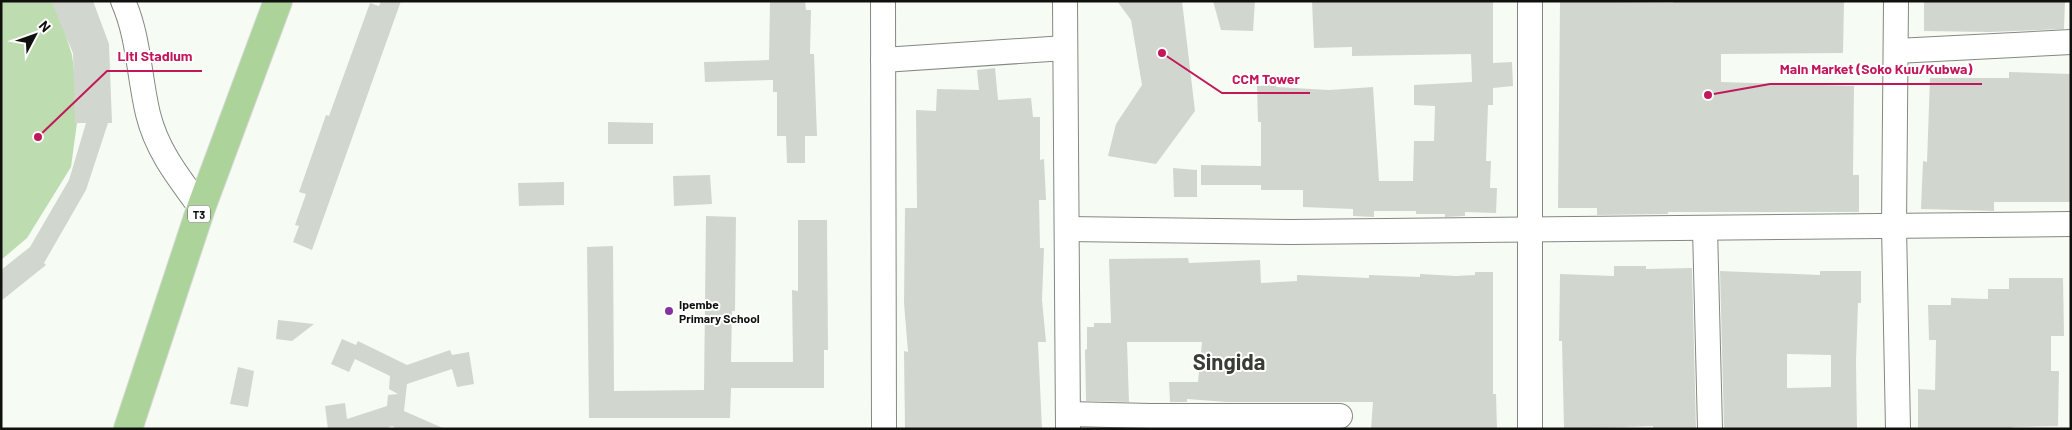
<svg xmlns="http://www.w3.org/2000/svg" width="2072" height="430" font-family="Barlow,sans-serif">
	<rect width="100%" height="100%" fill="#f6fcf4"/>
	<!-- green -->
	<polygon fill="#bddcaf" points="1,1 55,1 72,55 79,108 71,167 27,238 1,260"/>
	<!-- building -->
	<g fill="#d1d7cf" fill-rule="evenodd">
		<polygon points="51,1 93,1 109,44 112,123 108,123 86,190 44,263 46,265 1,301 1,270 30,247 69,180 86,123 75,123 73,53"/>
		<polygon points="381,1 401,1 312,250 293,242 299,226 295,225 306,194 299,192 326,115 329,116 370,3 379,6"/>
		<polygon points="770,1 805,1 806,10 811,10 810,54 814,54 817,136 805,136 805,163 787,163 786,136 777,136 777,92 773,92 773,80 705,82 704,62 769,60"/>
		<polygon points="1117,1 1182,1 1195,111 1156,164 1108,156 1116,124 1142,85 1131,20"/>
		<polygon points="1213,1 1255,1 1253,31 1221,30"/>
		<polygon points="1312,1 1493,1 1493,63 1512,62 1513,86 1493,88 1493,105 1488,105 1486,161 1491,161 1490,188 1497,188 1496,213 1465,212 1465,216 1445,217 1445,214 1416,214 1416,211 1374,211 1374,217 1353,216 1353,209 1303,207 1303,190 1261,190 1261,185 1201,185 1201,165 1261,166 1261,122 1258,122 1257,86 1276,85 1276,87 1329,90 1373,87 1379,181 1413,181 1414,141 1434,141 1435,106 1414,105 1414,85 1472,82 1471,54 1352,56 1352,47 1314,48"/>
		<polygon points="1560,1 1673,3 1673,1 1844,1 1843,53 1721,54 1721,82 1854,86 1853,175 1859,175 1859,212 1668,212 1668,214 1597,215 1597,208 1558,208"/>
		<polygon points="1924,1 2065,1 2064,29 1990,32 1924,31"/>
		<polygon points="995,68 998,100 1031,98 1033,117 1040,117 1040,160 1044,159 1046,200 1039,200 1040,248 1044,248 1042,300 1046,342 1038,342 1042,429 905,429 904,351 908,352 904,303 905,208 917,208 917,205 916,110 936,111 937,89 979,90 977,70"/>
		<polygon points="2009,72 2071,74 2071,202 1994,202 1994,211 1921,209 1923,161 1927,162 1930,78 2009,78"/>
		<polygon points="608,122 653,123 653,144 608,144"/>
		<polygon points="1173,168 1197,170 1197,197 1174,197"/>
		<polygon points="710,175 712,204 674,206 673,176"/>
		<polygon points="564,182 564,205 519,206 518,183"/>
		<polygon points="706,216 736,217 735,311 732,311 731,362 793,362 792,290 798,291 798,220 827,220 828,350 824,350 824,388 731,388 730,418 589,418 587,247 613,246 614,391 704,390"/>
		<polygon points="1188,258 1189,263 1260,260 1261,283 1297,281 1297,275 1369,278 1369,275 1420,277 1420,274 1456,276 1475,275 1475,272 1493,272 1493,394 1496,394 1497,429 1371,429 1373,402 1227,402 1187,399 1187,402 1170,402 1169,382 1198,382 1202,342 1127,342 1129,402 1086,401 1085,350 1087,349 1087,327 1094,327 1094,323 1111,323 1109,259"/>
		<polygon points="1614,266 1646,266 1646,269 1692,268 1696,429 1653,428 1653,426 1564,429 1562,341 1559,341 1560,274 1614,276"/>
		<path d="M1720,271l100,4v-4h41v32h-3l-2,58 1,68h-133zM1787,354l44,1v32l-44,1z"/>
		<polygon points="2009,278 2063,278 2064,336 2051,336 2051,371 2059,371 2058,426 2012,427 2011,429 1918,428 1918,389 1935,390 1936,340 1929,340 1928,305 1951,305 1951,298 1988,299 1988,289 2009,289"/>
		<polygon points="278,320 314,324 292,341 276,339"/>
		<polygon points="342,339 356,345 358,341 407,365 450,350 452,355 469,352 474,384 457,387 452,369 407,384 404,411 445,429 398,429 392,426 384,429 328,429 325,406 345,403 347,419 387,406 388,395 398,394 389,389 390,376 355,359 349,372 331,364"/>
		<polygon points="238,367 254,371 248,407 230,404"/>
	</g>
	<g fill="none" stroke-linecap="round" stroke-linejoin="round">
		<defs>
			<g id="minor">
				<path d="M123,1c16,36 16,76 25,113 9,37 31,64 53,94"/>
				<polyline points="883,1 884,429"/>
				<polyline points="1065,1 1068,429"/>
				<polyline points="1530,1 1530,429"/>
				<polyline points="1896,1 1894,226 1898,429"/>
				<polyline points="1896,51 2071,42"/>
				<polyline points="883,60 1065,48"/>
				<polyline points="1705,228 1710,429"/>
				<polyline points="1067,229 1291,232 2071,224"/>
				<polyline points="1068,414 1150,416 1340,416"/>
			</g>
			<polyline id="trunk" points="128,429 201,208 278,1"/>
		</defs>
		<!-- minor casing -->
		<use href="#minor" stroke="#838981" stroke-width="26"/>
		<!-- trunk casing -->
		<use href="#trunk" stroke="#d9d9d9" stroke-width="30"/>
		<!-- minor -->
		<use href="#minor" stroke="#fff" stroke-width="24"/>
		<!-- trunk -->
		<use href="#trunk" stroke="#acd49a" stroke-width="28"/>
	</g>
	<!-- markers -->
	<circle fill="#8532a1" stroke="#fff" stroke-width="2" cx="669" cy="311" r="5"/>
	<g text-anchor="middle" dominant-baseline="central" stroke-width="4" stroke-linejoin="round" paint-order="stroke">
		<!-- shield labels -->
		<rect fill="#fff" stroke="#585857" stroke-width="1" x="188" y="205.5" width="22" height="17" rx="4"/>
		<g font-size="11" font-weight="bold" fill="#10110f">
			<text x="199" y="214">T3</text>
		</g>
		<!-- poi labels -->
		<g font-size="12" font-weight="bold" fill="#10110f" stroke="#fff" text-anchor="start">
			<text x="679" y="304">Ipembe<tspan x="679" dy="14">Primary School</tspan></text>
		</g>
		<!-- town labels -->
		<g font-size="22" font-weight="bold" fill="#383d36" stroke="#fff">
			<text x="1229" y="361">Singida</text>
		</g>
	</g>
	<!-- callouts -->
	<path fill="none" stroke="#c2185b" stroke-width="2" d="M38 137L107 71H202M1708 95L1770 84H1982M1162 53L1222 93H1310"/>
	<g fill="#c2185b" stroke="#fff" stroke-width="2">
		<circle cx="38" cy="137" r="5"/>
		<circle cx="1708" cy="95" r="5"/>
		<circle cx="1162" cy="53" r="5"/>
	</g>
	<g font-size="14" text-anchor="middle" font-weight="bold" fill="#c2185b" stroke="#fff" stroke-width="4" stroke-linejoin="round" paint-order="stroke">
		<text x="155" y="61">Liti Stadium</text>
		<text x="1876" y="74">Main Market (Soko Kuu/Kubwa)</text>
		<text x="1266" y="84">CCM Tower</text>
	</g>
	<!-- border -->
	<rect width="2072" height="430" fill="none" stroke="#10110f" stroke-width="5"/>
	<!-- north arrow -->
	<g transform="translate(35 35) rotate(49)" stroke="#ffffff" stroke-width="4" paint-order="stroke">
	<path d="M0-4L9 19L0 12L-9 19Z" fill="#10110f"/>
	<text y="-8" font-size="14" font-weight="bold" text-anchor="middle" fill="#10110f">N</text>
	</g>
</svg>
